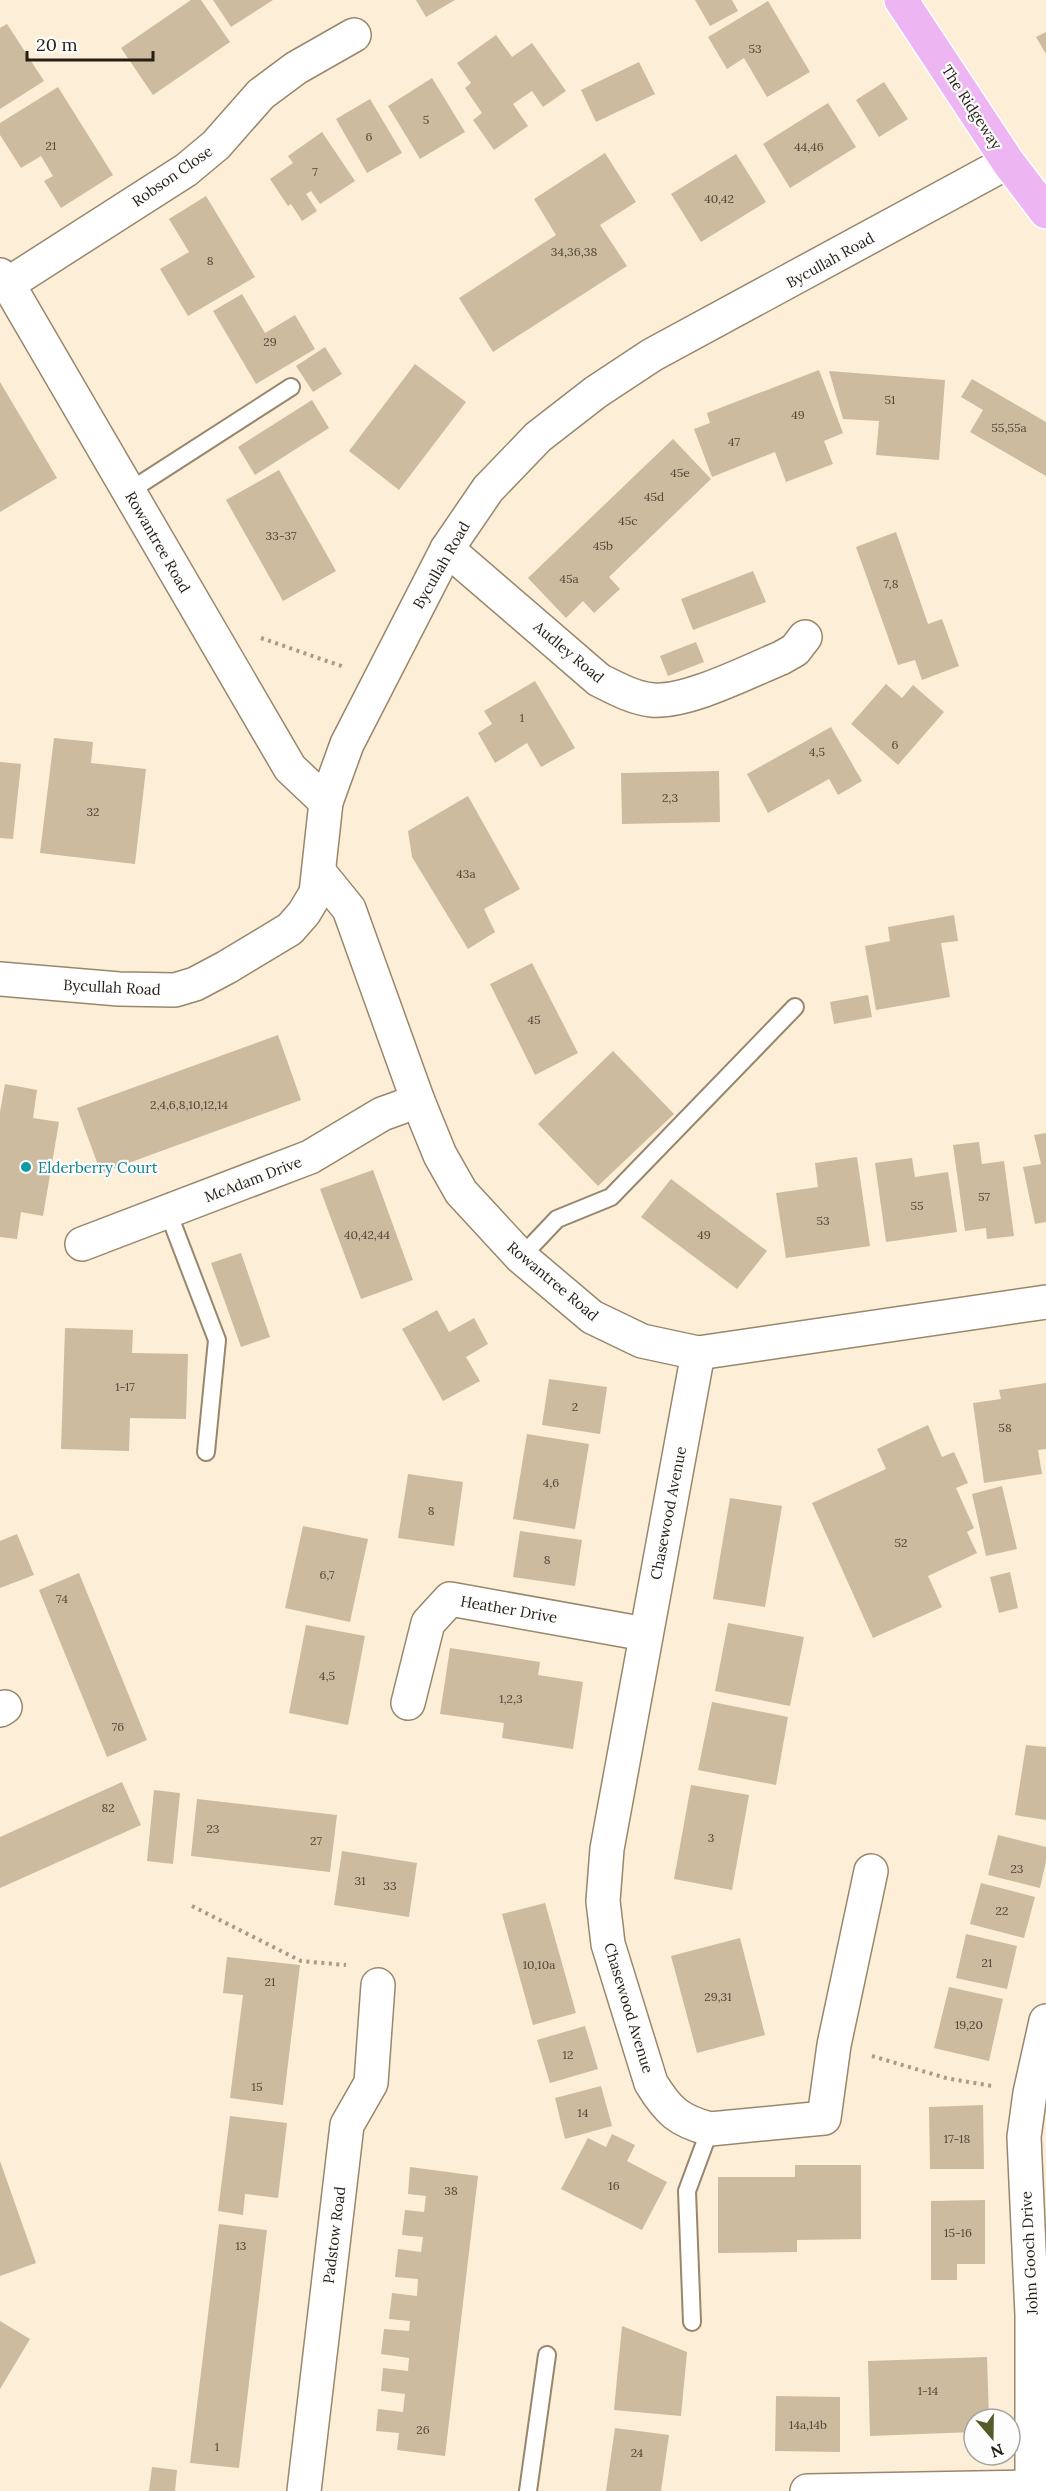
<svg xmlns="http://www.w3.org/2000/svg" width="1046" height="2491" font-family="Lora,serif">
	<rect width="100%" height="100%" fill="#fdeed7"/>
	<!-- building -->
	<g fill="#cdbb9f">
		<polygon points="191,0 201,0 230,42 153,95 121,48"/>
		<polygon points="213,0 273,0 231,27"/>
		<polygon points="416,0 455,0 426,17"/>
		<polygon points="695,0 732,0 738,11 710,26"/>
		<polygon points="768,1 810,72 767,97 744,58 727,69 708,37"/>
		<polygon points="7,24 44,81 0,109 0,28"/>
		<polygon points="1046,32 1046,54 1036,37"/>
		<polygon points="496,35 512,57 532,43 566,91 543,107 532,91 513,104 528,126 494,150 473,120 482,113 465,88 471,83 457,63"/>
		<polygon points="639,62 655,94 596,122 581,90"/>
		<polygon points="432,78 465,132 420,159 388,106"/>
		<polygon points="884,82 908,119 879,137 856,100"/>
		<polygon points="58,87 113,175 61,208 44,181 53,176 41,156 21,168 0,135 0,123"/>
		<polygon points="370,99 402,153 367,173 336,119"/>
		<polygon points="828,103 856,147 790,188 763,144"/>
		<polygon points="322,132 355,181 320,204 311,191 306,194 317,211 302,221 291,204 288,206 270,179 293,163 288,156"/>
		<polygon points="605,153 636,202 600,225 627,266 493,352 459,298 556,235 534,199"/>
		<polygon points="736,154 766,202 701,242 671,194"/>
		<polygon points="206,196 255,277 188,316 160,269 189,252 169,219"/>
		<polygon points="242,294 265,333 295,315 315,349 256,384 213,311"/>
		<polygon points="325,347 342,374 313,392 296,366"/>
		<polygon points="415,364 466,402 399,490 349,451"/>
		<polygon points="819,370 843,433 824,441 833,464 786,482 775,452 712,477 694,429 710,423 707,413"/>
		<polygon points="829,371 945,380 939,460 876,455 879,421 843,419"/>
		<polygon points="972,379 1046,422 1046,476 970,432 983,410 961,397"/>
		<polygon points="0,382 57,478 0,512"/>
		<polygon points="312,400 329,428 255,475 238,447"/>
		<polygon points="673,439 711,479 609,577 620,589 594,613 583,601 566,618 528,578"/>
		<polygon points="279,470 336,571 283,601 226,500"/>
		<polygon points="896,532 928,624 942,619 959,666 922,680 915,660 898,665 856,547"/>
		<polygon points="753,571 766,602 693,630 681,599"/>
		<polygon points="696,642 704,662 668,676 660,656"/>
		<polygon points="535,681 575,748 541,767 527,743 495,763 478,733 492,724 484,711"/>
		<polygon points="886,684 902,698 913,685 944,712 898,765 851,724"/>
		<polygon points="831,727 862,781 838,795 829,779 768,813 747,774"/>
		<polygon points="54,738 93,742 91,763 146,769 135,864 40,853"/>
		<polygon points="0,762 21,764 13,839 0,838"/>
		<polygon points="719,771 720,822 622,824 621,773"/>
		<polygon points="468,796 520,889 484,909 495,932 468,949 412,857 408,831"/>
		<polygon points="954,915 958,941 941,943 950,997 876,1010 865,946 890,941 888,927"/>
		<polygon points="532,963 578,1053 535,1075 490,984"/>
		<polygon points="868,995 872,1017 834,1024 830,1002"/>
		<polygon points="278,1035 301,1100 101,1173 77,1108"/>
		<polygon points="613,1051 674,1114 598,1186 538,1124"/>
		<polygon points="5,1084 37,1090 33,1118 59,1122 43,1216 21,1212 17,1239 0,1237 0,1112"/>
		<polygon points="1046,1133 1046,1222 1035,1224 1023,1167 1041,1164 1034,1135"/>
		<polygon points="979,1142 982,1164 1004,1161 1014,1236 987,1239 986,1228 965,1231 953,1145"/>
		<polygon points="857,1157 870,1246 786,1258 776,1193 818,1187 815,1163"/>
		<polygon points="912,1158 915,1177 948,1172 957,1232 886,1242 875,1163"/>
		<polygon points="373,1170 413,1280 361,1299 320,1189"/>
		<polygon points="671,1179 767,1251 737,1289 641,1217"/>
		<polygon points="241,1253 270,1337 241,1347 211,1263"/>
		<polygon points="437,1310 449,1332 474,1318 488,1344 466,1357 480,1381 443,1401 402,1329"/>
		<polygon points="65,1328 133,1330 132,1353 188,1354 186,1419 130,1418 129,1451 61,1449"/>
		<polygon points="549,1379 607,1387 600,1434 542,1425"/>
		<polygon points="1046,1383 1046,1449 1038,1450 1042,1474 984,1483 973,1403 1001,1399 999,1390"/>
		<polygon points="928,1425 942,1457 954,1452 968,1483 956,1488 974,1528 967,1532 977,1553 928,1576 942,1607 873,1638 812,1503 886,1469 877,1449"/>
		<polygon points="527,1434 589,1444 575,1529 513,1519"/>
		<polygon points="408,1474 463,1482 454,1546 398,1538"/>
		<polygon points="1002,1486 1017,1549 986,1556 972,1494"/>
		<polygon points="730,1498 782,1506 765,1607 713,1599"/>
		<polygon points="303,1526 368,1539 350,1622 285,1608"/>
		<polygon points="520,1531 582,1540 575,1586 513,1577"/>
		<polygon points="17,1534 34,1575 0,1588 0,1541"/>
		<polygon points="1010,1572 1018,1608 999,1613 990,1577"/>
		<polygon points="79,1573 147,1740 107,1757 39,1590"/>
		<polygon points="728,1623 804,1637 790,1706 715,1691"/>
		<polygon points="306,1625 365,1636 348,1725 289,1713"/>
		<polygon points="450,1648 540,1662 538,1675 583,1682 573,1749 502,1738 504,1723 440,1714"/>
		<polygon points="712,1702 788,1717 776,1785 698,1770"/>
		<polygon points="1026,1745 1046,1747 1046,1820 1015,1815"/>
		<polygon points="122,1782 141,1825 0,1888 0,1837"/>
		<polygon points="691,1785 749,1795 732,1890 674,1879"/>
		<polygon points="154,1790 180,1793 173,1864 147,1861"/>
		<polygon points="197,1799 337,1815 330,1872 191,1856"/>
		<polygon points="998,1835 1046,1847 1046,1861 1040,1888 988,1875"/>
		<polygon points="342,1851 417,1863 409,1917 334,1905"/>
		<polygon points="981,1883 1035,1897 1024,1938 970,1924"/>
		<polygon points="545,1903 576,2013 533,2025 502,1914"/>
		<polygon points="966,1934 1017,1946 1007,1989 956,1978"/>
		<polygon points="740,1938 765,2035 697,2053 671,1956"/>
		<polygon points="227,1957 300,1965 283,2105 230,2098 243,1995 223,1993"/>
		<polygon points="949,1987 1003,1999 989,2061 934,2048"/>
		<polygon points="585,2026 598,2069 550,2083 537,2040"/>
		<polygon points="601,2086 612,2126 565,2139 555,2098"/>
		<polygon points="983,2105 984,2169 930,2169 929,2107"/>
		<polygon points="230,2116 287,2123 278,2198 245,2194 243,2215 218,2211"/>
		<polygon points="612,2134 635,2145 627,2161 667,2182 642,2230 561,2189 588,2138 606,2147"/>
		<polygon points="0,2161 36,2263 0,2276"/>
		<polygon points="795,2165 861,2165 861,2239 797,2240 797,2252 718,2253 718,2177 795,2177"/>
		<polygon points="410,2167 478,2176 445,2456 397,2450 399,2433 376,2431 378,2409 403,2412 405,2394 381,2391 383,2368 408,2371 409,2358 381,2354 384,2329 409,2331 410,2321 389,2319 392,2293 417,2296 418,2279 395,2277 398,2249 421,2252 423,2237 402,2235 405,2210 424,2212 426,2196 408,2194"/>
		<polygon points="985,2200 985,2264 957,2264 957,2280 931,2280 931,2201"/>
		<polygon points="219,2224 267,2230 239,2468 190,2463"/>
		<polygon points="0,2321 30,2339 0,2389"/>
		<polygon points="622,2326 687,2352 681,2416 614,2410"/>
		<polygon points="987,2357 989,2419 974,2419 974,2432 870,2436 868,2361"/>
		<polygon points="776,2396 840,2397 840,2452 775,2451"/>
		<polygon points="615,2428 669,2435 661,2491 606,2491"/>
		<polygon points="152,2467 177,2470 175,2491 149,2491"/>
	</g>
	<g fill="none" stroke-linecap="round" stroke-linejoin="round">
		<defs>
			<g id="lane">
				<polyline points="128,492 291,387"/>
				<polyline points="168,1212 217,1340 206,1452"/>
				<polyline points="521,1257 557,1219 611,1197 795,1007"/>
				<polyline points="692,2322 687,2191 710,2129"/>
				<polyline points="528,2491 547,2355"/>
			</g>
			<g id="street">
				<polyline points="0,275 8,284 290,768 326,802"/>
				<polyline points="8,284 186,170 216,145 261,94 296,68 354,35"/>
				<path d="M447,549l152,131c16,8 34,18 53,20 35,3 95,-28 129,-42l14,-8 10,-13"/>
				<polyline points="319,872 349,909 418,1101 440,1155 461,1192 521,1257 592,1317 642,1341 698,1353 1046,1302"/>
				<polyline points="0,979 119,989 175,990 195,984 227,967 290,929 304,913 316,893 326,802 347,744 447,549 488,489 538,437 596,392 652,355 1008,162"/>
				<polyline points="82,1244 310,1157 382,1114 418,1101"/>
				<path d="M698,1353l-91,496 -4,52 5,43 43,139c17,28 28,38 59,46l114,-11 10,-73 37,-174"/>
				<polyline points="408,1703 428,1623 450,1599 645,1634"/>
				<polyline points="0,1710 5,1707"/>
				<polyline points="304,2491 347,2125 371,2083 378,1985"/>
				<polyline points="807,2491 1032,2487"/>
				<polyline points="1032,2491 1032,2315 1024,2137 1030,2093 1046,2021"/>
			</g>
			<polyline id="primary" points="901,0 1008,162 1046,212"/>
		</defs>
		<!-- lane casing -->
		<use href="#lane" stroke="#98876c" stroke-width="20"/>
		<!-- street casing -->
		<use href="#street" stroke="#98876c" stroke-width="36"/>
		<!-- primary casing -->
		<use href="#primary" stroke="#fff" stroke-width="36"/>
		<!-- path -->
		<g stroke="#a79b89" stroke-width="4" stroke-dasharray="3 4.5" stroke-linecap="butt">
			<polyline points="261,638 344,667"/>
			<polyline points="192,1906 301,1961 346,1965"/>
			<polyline points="872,2056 946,2078 992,2086"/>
		</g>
		<!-- lane -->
		<use href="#lane" stroke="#fff" stroke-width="16"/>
		<!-- street -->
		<use href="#street" stroke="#fff" stroke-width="33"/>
		<!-- primary -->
		<use href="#primary" stroke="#edb6f2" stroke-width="33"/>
	</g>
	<!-- markers -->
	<circle fill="#0f9aa8" stroke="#fdfdfd" stroke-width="2" cx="26" cy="1167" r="6"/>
	<g text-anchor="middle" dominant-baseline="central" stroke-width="4.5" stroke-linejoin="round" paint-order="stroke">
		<!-- number labels -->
		<g font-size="12" fill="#4f4537">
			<text x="755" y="48">53</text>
			<text x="426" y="119">5</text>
			<text x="369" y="136">6</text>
			<text x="51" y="145">21</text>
			<text x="809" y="146">44,46</text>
			<text x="315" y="171">7</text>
			<text x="719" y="198">40,42</text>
			<text x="574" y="251">34,36,38</text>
			<text x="210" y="260">8</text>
			<text x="270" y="341">29</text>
			<text x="890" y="399">51</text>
			<text x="798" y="414">49</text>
			<text x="1009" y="427">55,55a</text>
			<text x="734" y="441">47</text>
			<text x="680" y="472">45e</text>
			<text x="654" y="496">45d</text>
			<text x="628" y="520">45c</text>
			<text x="281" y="535">33-37</text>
			<text x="603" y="545">45b</text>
			<text x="569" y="578">45a</text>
			<text x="891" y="583">7,8</text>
			<text x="522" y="717">1</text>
			<text x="895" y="744">6</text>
			<text x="817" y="751">4,5</text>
			<text x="670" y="797">2,3</text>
			<text x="93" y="811">32</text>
			<text x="466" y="873">43a</text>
			<text x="534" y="1019">45</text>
			<text x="189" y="1104">2,4,6,8,10,12,14</text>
			<text x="984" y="1196">57</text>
			<text x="917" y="1205">55</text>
			<text x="823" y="1220">53</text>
			<text x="367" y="1234">40,42,44</text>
			<text x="704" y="1234">49</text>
			<text x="125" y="1386">1-17</text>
			<text x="575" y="1406">2</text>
			<text x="1005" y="1427">58</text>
			<text x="551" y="1482">4,6</text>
			<text x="431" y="1510">8</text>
			<text x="901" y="1542">52</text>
			<text x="547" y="1559">8</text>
			<text x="327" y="1574">6,7</text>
			<text x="62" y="1598">74</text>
			<text x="327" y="1675">4,5</text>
			<text x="511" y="1698">1,2,3</text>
			<text x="118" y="1726">76</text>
			<text x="108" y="1807">82</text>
			<text x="213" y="1828">23</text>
			<text x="711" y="1837">3</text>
			<text x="316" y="1840">27</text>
			<text x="1017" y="1868">23</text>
			<text x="360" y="1880">31</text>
			<text x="390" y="1885">33</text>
			<text x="1002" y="1910">22</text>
			<text x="987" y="1962">21</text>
			<text x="539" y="1964">10,10a</text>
			<text x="270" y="1981">21</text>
			<text x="718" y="1996">29,31</text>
			<text x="969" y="2024">19,20</text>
			<text x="568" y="2054">12</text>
			<text x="257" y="2086">15</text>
			<text x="583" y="2112">14</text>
			<text x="957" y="2138">17-18</text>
			<text x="614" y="2185">16</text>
			<text x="451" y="2190">38</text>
			<text x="958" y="2232">15-16</text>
			<text x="241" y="2245">13</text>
			<text x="928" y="2390">1-14</text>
			<text x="808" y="2424">14a,14b</text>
			<text x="423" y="2429">26</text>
			<text x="217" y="2446">1</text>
			<text x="637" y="2452">24</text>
		</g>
		<!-- street labels -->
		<g font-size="15" fill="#251e14" stroke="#fdfdfd">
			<text transform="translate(972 107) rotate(57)">The Ridgeway</text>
			<text transform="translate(172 176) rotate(-35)">Robson Close</text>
			<text transform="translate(830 260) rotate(-29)">Bycullah Road</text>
			<text transform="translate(158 542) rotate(60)">Rowantree Road</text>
			<text transform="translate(441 565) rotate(-60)">Bycullah Road</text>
			<text transform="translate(569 652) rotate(40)">Audley Road</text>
			<text transform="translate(112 987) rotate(3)">Bycullah Road</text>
			<text transform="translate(253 1179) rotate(-21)">McAdam Drive</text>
			<text transform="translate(553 1281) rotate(40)">Rowantree Road</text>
			<text transform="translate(668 1513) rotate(-79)">Chasewood Avenue</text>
			<text transform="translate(509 1609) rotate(10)">Heather Drive</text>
			<text transform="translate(629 2008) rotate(73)">Chasewood Avenue</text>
			<text transform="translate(334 2235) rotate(-83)">Padstow Road</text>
			<text transform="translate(1029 2253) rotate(-93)">John Gooch Drive</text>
		</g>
		<!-- culture labels -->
		<g font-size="15" fill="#0d838f" stroke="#fdfdfd" text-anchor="start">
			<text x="38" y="1167">Elderberry Court</text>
		</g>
	</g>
	<!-- north arrow -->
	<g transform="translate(992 2437) rotate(160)"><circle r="28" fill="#fdfdfd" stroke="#a7a4a0" stroke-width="1.5"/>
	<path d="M0-4.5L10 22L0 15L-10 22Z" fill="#555a28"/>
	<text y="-9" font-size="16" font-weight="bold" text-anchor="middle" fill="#251e14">N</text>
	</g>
	<!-- scale -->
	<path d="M27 51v9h126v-9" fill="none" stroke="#251e14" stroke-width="3"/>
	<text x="36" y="51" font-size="18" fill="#251e14" stroke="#fdfdfd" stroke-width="4.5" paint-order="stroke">20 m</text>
</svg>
